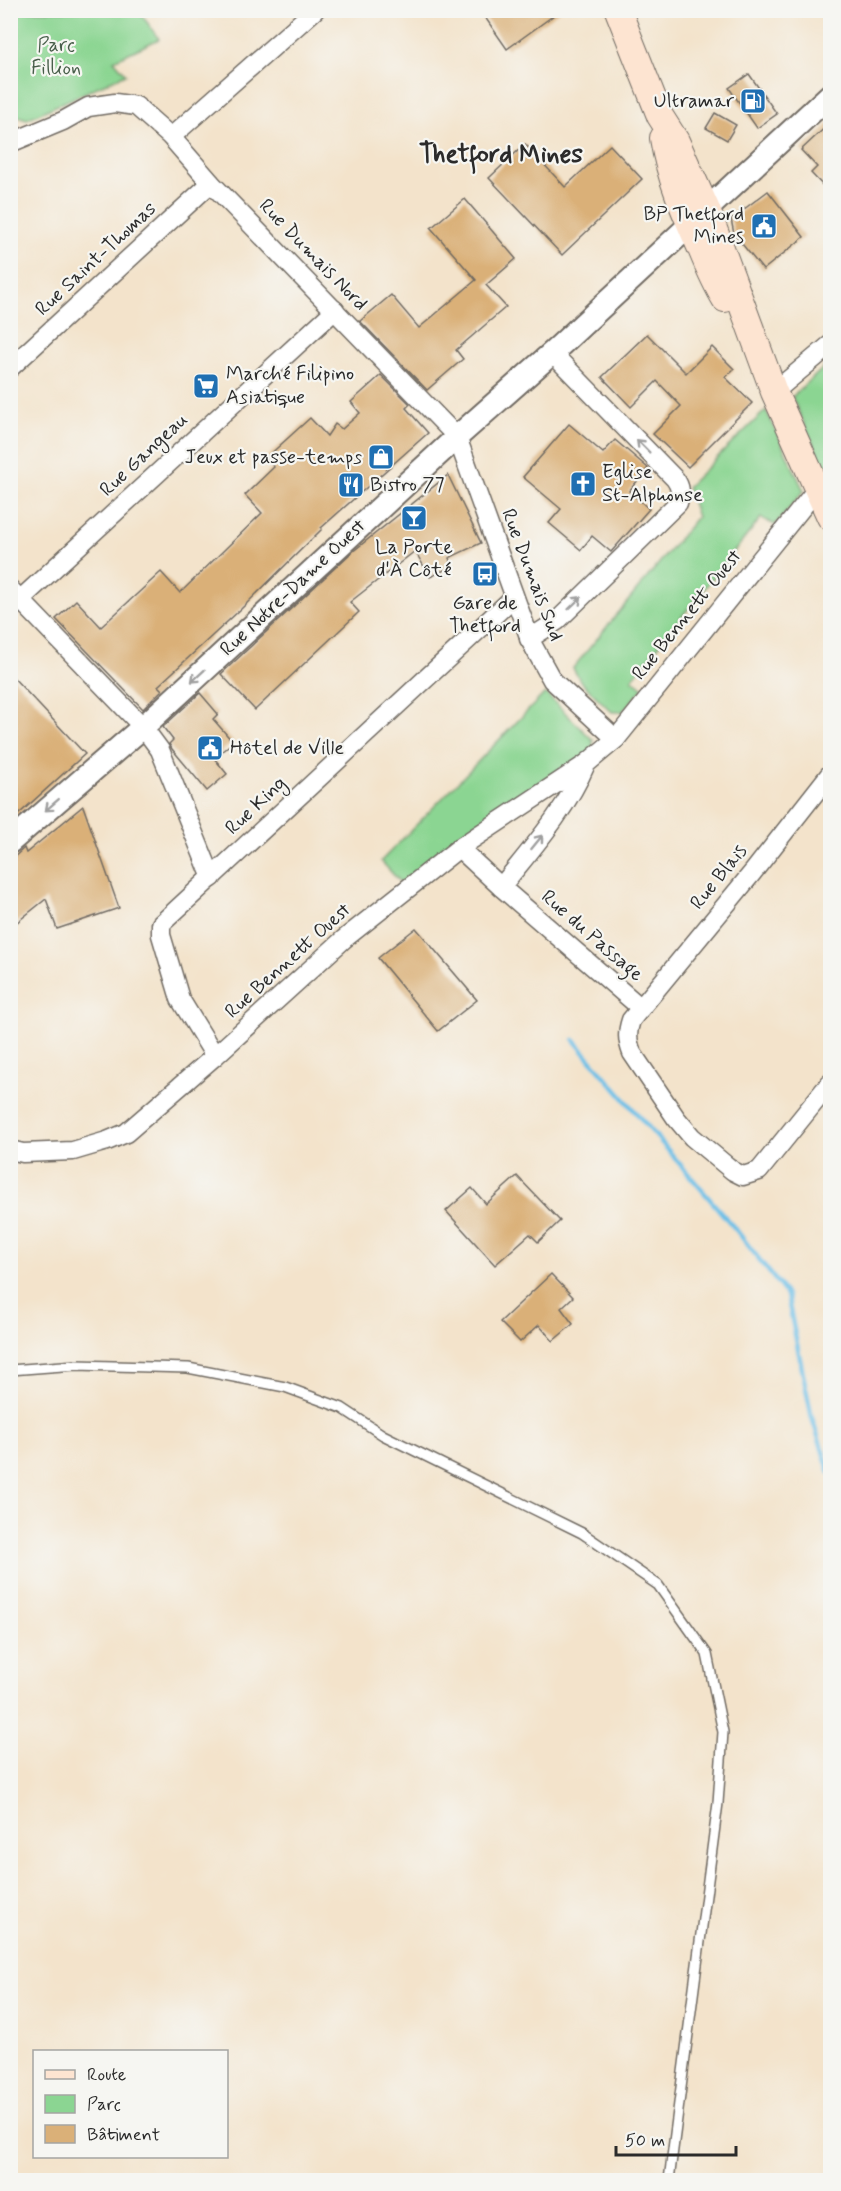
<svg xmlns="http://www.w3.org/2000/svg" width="841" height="2191" font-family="Mynerve,sans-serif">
	<rect width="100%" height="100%" fill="#f6f6f2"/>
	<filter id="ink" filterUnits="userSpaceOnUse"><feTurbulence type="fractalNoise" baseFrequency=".0167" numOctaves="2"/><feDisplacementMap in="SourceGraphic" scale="12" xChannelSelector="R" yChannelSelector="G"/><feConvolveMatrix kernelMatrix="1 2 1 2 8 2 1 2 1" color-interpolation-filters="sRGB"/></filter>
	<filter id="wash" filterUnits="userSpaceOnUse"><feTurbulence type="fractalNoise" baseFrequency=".008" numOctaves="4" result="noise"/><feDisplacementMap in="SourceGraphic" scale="24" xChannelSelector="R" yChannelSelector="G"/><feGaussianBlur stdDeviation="1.35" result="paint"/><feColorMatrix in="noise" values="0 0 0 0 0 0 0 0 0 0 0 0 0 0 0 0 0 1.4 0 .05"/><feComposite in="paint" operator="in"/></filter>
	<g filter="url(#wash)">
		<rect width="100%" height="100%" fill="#f3e3cb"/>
		<!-- green -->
		<g fill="#8bd592" stroke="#5b805e" stroke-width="1.5">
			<polygon points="10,11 139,11 159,39 114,60 126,74 27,119 11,114"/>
			<polygon points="830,362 830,464 825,469 792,397"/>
			<polygon points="766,410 804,491 775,525 761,518 632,679 643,688 622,712 612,712 581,682 573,668 697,517 687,487"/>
			<polygon points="545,693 593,740 592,750 401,883 381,861"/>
		</g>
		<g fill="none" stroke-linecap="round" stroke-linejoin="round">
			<!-- stream -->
			<polyline stroke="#6abfe7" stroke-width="4.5" points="574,1040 737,1231 787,1295 812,1418 830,1473"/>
		</g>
		<g id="blocks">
			<!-- building -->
			<g fill="#dab078">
				<polygon points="480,10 561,10 507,49"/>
				<polygon points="749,74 777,114 757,128 729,88"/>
				<polygon points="715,113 736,125 727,140 706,128"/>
				<polygon points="831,122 831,194 811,173 817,167 801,150"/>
				<polygon points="525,144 565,187 610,145 642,179 562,255 489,178"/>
				<polygon points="768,191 804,237 763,270 734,234 731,219"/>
				<polygon points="465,199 516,259 486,285 506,307 456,350 463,359 427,390 360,321 391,295 419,328 476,280 431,228"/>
				<polygon points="647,334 686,373 712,347 734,369 725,377 752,403 688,467 653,434 681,406 657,381 631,407 602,377"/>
				<polygon points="381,375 410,404 406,408 428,433 321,528 322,529 241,609 158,686 162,690 143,709 56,619 76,600 101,627 161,572 180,593 262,513 245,495 274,467 266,458 310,418 327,436 335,424 342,429 360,413 351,402"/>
				<polygon points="569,424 603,453 615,440 648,468 629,491 649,509 611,552 592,536 581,550 549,523 561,509 523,477"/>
				<polygon points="448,475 481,543 449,558 453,566 430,577 415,551 350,602 359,612 255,710 221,674 351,553"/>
				<polygon points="10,674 85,754 10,822"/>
				<polygon points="200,693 218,714 213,719 233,742 214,758 227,774 207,791 172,749 169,744 173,740 163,727"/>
				<polygon points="83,806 119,908 57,929 46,899 16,923 10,906 10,861 24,848 26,853"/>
				<polygon points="416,928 477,1000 438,1031 378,958"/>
				<polygon points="517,1176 560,1221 538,1242 530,1234 495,1265 446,1211 472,1188 486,1204"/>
				<polygon points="551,1274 573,1297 561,1308 573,1324 553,1341 539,1325 520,1342 500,1322"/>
			</g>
		</g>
	</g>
	<g filter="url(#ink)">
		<use href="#blocks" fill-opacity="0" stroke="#716b63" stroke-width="1.5"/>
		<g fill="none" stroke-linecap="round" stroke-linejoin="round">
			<defs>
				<polyline id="service" points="10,1370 76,1365 188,1368 285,1387 342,1408 383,1435 582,1533 658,1585 707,1654 723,1732 718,1803 669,2180"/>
				<g id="minor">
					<polyline points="171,137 315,10"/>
					<polyline points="10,143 63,121 88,107 115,103 136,106 171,137 211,183 457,437 531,642 552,680 616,739"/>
					<polyline points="10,368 211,183"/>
					<polyline points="774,392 830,345"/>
					<polyline points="10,589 143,727 160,750 212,878"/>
					<polyline points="10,609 335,310"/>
					<path d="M529,639l28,-18 121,-118c3,-10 3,-16 -3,-24l-123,-126"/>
					<path d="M830,774l-77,98 -122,148c-4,12 -4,20 1,33l44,65 16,19 41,34 10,5 16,-5 71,-88"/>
					<polyline points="459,848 501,887 641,1008"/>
					<path d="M501,887c31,-39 65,-76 85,-123"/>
					<polyline points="215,1056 180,999 161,935 161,924 514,597"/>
					<polyline points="10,1150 23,1153 73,1151 107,1141 126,1133 215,1056 344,939 459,848 586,764 616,739 817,489 830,478"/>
				</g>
				<polyline id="tertiary" points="10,842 143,727 457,437 552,353 830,95"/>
				<g id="secondary">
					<polyline points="618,10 660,116 676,141 707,210 774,392 830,517"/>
					<path d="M663,138c6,39 22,75 38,111 7,17 14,34 24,50"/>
				</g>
			</defs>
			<!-- service casing -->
			<use href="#service" stroke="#716b63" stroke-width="12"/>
			<!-- minor casing -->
			<use href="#minor" stroke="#716b63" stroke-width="21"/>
			<!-- tertiary casing -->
			<use href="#tertiary" stroke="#716b63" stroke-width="26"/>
			<!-- secondary casing -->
			<use href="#secondary" stroke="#716b63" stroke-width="28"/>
			<!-- service -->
			<use href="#service" stroke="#fff" stroke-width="9"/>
			<!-- minor -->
			<use href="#minor" stroke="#fff" stroke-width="18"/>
			<!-- tertiary -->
			<use href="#tertiary" stroke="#fff" stroke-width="22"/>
			<!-- secondary -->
			<use href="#secondary" stroke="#fde4d1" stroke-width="26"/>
		</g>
		<!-- one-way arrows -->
		<defs><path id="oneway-shaft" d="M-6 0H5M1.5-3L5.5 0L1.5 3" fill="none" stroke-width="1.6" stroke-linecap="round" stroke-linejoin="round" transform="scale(1.5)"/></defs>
		<g stroke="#a0a0a0">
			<use href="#oneway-shaft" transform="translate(643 446) rotate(-135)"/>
			<use href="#oneway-shaft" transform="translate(575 603) rotate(-44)"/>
			<use href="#oneway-shaft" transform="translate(198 676) rotate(137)"/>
			<use href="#oneway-shaft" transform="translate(52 805) rotate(139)"/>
			<use href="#oneway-shaft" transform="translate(537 842) rotate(-51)"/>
		</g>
	</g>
	<!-- icons -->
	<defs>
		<symbol id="fuel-square" viewBox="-11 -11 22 22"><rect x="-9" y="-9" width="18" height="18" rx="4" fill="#1f6fb2" stroke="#f6f6f2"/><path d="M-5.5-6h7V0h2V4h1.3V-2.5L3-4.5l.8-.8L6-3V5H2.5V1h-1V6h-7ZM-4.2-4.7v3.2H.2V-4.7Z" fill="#fff"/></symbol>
		<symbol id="civic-square" viewBox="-11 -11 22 22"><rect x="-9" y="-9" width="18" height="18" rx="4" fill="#1f6fb2" stroke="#f6f6f2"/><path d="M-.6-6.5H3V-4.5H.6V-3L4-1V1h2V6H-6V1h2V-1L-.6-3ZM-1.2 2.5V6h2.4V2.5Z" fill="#fff"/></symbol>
		<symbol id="supermarket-square" viewBox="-11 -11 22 22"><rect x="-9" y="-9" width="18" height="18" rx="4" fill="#1f6fb2" stroke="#f6f6f2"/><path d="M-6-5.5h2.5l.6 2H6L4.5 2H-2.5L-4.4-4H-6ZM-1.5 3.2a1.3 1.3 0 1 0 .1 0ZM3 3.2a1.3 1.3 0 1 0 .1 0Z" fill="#fff"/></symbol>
		<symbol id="shop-square" viewBox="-11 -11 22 22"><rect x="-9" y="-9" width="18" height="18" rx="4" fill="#1f6fb2" stroke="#f6f6f2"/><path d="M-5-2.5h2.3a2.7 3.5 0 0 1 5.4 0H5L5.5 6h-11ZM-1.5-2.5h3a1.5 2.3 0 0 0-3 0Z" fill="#fff"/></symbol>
		<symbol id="church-square" viewBox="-11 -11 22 22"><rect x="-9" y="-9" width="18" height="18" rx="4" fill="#1f6fb2" stroke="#f6f6f2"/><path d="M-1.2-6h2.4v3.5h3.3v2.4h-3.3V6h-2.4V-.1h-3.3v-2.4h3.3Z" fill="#fff"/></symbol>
		<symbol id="restaurant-square" viewBox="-11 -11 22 22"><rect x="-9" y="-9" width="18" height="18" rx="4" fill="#1f6fb2" stroke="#f6f6f2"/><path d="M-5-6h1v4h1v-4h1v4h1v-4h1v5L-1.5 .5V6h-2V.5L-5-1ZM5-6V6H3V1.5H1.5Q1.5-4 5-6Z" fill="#fff"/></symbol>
		<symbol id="bar-square" viewBox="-11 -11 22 22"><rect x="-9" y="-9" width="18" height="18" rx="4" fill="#1f6fb2" stroke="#f6f6f2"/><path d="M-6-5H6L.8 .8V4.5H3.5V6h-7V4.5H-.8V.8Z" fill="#fff"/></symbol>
		<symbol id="bus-square" viewBox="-11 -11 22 22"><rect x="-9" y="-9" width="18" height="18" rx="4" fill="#1f6fb2" stroke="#f6f6f2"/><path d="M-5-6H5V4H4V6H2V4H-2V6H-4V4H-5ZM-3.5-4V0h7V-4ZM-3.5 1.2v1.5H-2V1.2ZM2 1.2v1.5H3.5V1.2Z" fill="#fff"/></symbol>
	</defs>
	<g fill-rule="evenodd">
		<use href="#fuel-square" x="738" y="86" width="30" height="30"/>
		<use href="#civic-square" x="749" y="211" width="30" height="30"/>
		<use href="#supermarket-square" x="191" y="371" width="30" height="30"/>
		<use href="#shop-square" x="366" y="442" width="30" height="30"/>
		<use href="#church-square" x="568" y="469" width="30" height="30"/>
		<use href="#restaurant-square" x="336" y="470" width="30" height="30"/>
		<use href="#bar-square" x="399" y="503" width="30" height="30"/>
		<use href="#bus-square" x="470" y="559" width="30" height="30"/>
		<use href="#civic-square" x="195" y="733" width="30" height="30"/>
	</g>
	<g text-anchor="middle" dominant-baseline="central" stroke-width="4.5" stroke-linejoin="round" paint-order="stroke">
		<!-- park labels -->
		<g font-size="20" fill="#485e4a" stroke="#f6f6f2">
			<text x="56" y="45">Parc<tspan x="56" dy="23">Fillion</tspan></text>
		</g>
		<!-- poi labels -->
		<g font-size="20" fill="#2b2b2b" stroke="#f6f6f2" text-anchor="start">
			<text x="734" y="101" text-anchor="end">Ultramar</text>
			<text x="744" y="214" text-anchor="end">BP Thetford<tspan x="744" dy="23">Mines</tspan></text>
			<text x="226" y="374">Marché Filipino<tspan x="226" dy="23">Asiatique</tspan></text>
			<text x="362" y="457" text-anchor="end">Jeux et passe-temps</text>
			<text x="602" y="472">Eglise<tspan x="602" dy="23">St-Alphonse</tspan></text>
			<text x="370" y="485">Bistro 77</text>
			<text x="414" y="547" text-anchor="middle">La Porte<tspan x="414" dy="23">d'À Côté</tspan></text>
			<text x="485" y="603" text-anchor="middle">Gare de<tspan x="485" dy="23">Thetford</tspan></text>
			<text x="230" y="748">Hôtel de Ville</text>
		</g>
		<!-- street labels -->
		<g font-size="20" fill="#2b2b2b" stroke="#f6f6f2">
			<text transform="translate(313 255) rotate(46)">Rue Dumais Nord</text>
			<text transform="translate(96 259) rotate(-43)">Rue Saint-Thomas</text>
			<text transform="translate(144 455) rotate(-43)">Rue Gangeau</text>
			<text transform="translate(532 575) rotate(69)">Rue Dumais Sud</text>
			<text transform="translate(293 588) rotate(-43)">Rue Notre-Dame Ouest</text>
			<text transform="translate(687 615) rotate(-51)">Rue Bennett Ouest</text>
			<text transform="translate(256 806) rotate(-43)">Rue King</text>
			<text transform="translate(719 877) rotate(-51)">Rue Blais</text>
			<text transform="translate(592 936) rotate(41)">Rue du Passage</text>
			<text transform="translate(288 961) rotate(-42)">Rue Bennett Ouest</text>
		</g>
		<!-- district labels -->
		<g font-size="26" font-weight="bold" fill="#2b2b2b" stroke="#f6f6f2">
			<text x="501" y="155">Thetford Mines</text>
		</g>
	</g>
	<!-- margin -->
	<rect width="841" height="2191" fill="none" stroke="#f6f6f2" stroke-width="36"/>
	<!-- legend -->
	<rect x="33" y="2050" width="195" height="108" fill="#f6f6f2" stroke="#a5a5a2" stroke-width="1.5"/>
	<rect x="45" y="2070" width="30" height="9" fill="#fde4d1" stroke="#a5a5a2" stroke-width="1.5"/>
	<text x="87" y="2080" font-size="18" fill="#2b2b2b">Route</text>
	<rect x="45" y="2095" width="30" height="18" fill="#8bd592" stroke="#a5a5a2" stroke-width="1.5"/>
	<text x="87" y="2110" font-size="18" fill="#2b2b2b">Parc</text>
	<rect x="45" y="2125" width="30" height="18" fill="#dab078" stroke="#a5a5a2" stroke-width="1.5"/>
	<text x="87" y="2140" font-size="18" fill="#2b2b2b">Bâtiment</text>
	<!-- scale -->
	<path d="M616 2146v9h120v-9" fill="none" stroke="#2b2b2b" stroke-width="3"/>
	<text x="625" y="2146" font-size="18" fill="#2b2b2b" stroke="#f6f6f2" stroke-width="4.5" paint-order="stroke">50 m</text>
</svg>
